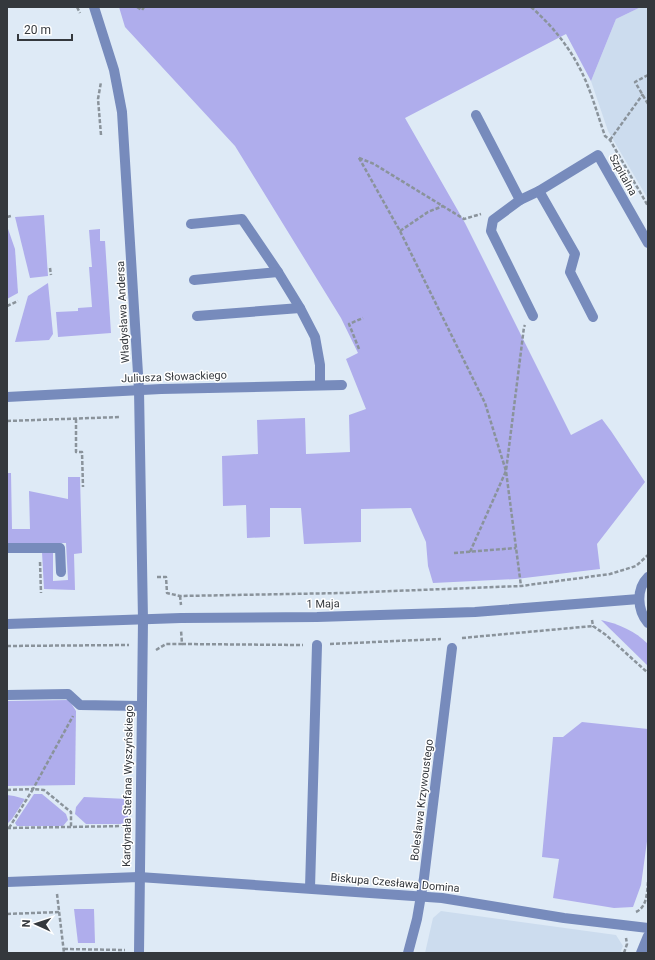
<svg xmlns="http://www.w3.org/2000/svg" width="655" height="960" font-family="Roboto,sans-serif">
	<rect width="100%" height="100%" fill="#deeaf6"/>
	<!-- built -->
	<g fill="#ccdcee">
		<polygon points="641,7 648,7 648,199 608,131 591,81 616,19"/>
		<polygon points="441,911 616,935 623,946 620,953 425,953 433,918"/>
	</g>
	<!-- green -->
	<g fill="#afadec">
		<polygon points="119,7 641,7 616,19 591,81 566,34 405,118 465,223 571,435 602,419 611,431 645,482 597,544 600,569 516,579 433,583 428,566 426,542 411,508 361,509 361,542 304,544 301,508 270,508 270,537 247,538 246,505 223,506 222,456 258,454 257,420 305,418 306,454 350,452 349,415 366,409 346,359 358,353 341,318 235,146 125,27"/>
		<polygon points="44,215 48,276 30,278 15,217"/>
		<polygon points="7,226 15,249 18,293 7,299"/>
		<polygon points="100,229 100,241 105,241 111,333 58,337 56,312 78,311 78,308 92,307 89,267 92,267 89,230"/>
		<polygon points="48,283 53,334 49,340 15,342 28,296"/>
		<polygon points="7,473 11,473 12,529 30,529 29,491 68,499 68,477 80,477 82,553 74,554 75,590 44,589 42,552 53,553 53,581 68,580 66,543 7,543"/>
		<path d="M601,620c18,4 34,11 47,24v22z"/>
		<polygon points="69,700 76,711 75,785 7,786 7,701"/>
		<polygon points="582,722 648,729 648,834 641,885 633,907 614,908 553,898 559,859 542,857 553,737 563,737"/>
		<polygon points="34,794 42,794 66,814 68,820 63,826 17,826 15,823"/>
		<polygon points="7,795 14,796 25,799 12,819 7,824"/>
		<polygon points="84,797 128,799 128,817 123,824 86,824 75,814 76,807"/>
		<polygon points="74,909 94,909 95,943 78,943"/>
	</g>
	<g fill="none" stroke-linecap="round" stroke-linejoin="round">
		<!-- path -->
		<g stroke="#8a939b" stroke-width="2.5" stroke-dasharray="4 2" stroke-linecap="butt">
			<polyline points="77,7 80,13"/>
			<polyline points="137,7 142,10 144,7"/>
			<path d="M531,7c24,21 44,47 56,77 7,17 12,35 18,52l5,4 38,66"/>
			<polyline points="648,75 635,82 648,104"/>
			<polyline points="101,135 98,99 101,82"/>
			<polyline points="610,140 643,94"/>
			<polyline points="359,158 400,231 485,403 506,471 521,586"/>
			<polyline points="359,158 374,164 464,219 481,214"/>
			<polyline points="7,217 11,216"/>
			<polyline points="400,231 428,212 443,206"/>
			<polyline points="50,268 51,275"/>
			<polyline points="7,306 18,301"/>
			<polyline points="359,349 349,324 363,318"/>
			<polyline points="76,419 76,452 82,452 83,487"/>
			<polyline points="7,421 120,417"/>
			<polyline points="470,552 506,471 524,327 525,325"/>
			<polyline points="454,553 516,548"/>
			<polyline points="40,562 41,593"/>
			<polyline points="157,577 166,577 167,593 180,596 343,593 521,586 610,574 636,566 648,555"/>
			<polyline points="180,596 181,605"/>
			<polyline points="592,620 593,626 606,635 648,673"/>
			<polyline points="462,638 593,626"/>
			<polyline points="182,644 303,645"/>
			<polyline points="330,644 441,639"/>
			<polyline points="7,646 129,645"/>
			<polyline points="156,650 166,644 182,644 181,630"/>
			<polyline points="7,790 33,789 73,716"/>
			<polyline points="7,828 126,826"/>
			<polyline points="9,828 33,789 44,790 71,812 71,827"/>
			<polyline points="57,894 64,953"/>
			<path d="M636,912c11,-5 11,-19 12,-30"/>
			<polyline points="7,914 59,912"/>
			<polyline points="64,949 125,950"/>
			<polyline points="624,953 627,944 626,938"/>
		</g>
		<!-- minor -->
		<g stroke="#778bbc" stroke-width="10">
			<polyline points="94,7 114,70 122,112 139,390 143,620 139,953"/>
			<polyline points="476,115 520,200"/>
			<polyline points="539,191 575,254 570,272 593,317"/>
			<polyline points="191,224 242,219 278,272 300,308"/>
			<polyline points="194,280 278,272"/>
			<polyline points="197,316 300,308 315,337 320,365 320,385"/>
			<polyline points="533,316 491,231 493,220 520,200 539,191 598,155 648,243"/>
			<polyline points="7,397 161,389 342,385"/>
			<polyline points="7,548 60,548 61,572"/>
			<path d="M648,577c-12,12 -11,33 0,46"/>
			<polyline points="7,624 181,618 317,617 475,612 639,599"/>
			<polyline points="7,695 68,694 80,705 141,706"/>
			<polyline points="7,882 139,877 442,898 564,918 648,928"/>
			<polyline points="310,888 317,645"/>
			<polyline points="408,953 417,919 424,878 452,648"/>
			<polyline points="641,953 648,936"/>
		</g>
	</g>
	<g text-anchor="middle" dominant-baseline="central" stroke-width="3" stroke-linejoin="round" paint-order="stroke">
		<!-- street labels -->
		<g font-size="11" fill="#34383d" stroke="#fff">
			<text transform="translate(623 175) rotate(61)">Szpitalna</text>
			<text transform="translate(123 312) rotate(-93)">Władysława Andersa</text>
			<text transform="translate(174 377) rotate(-2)">Juliusza Słowackiego</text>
			<text transform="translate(323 604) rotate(-1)">1 Maja</text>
			<text transform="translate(128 786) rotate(-89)">Kardynała Stefana Wyszyńskiego</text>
			<text transform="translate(422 800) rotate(-83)">Bolesława Krzywoustego</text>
			<text transform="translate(395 883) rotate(5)">Biskupa Czesława Domina</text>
		</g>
	</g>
	<!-- border -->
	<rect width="655" height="960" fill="none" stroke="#34383d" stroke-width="16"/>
	<!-- north arrow -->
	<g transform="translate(36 924) rotate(273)" stroke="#ffffff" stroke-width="3" paint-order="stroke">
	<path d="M0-3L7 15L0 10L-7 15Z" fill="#34383d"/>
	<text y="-6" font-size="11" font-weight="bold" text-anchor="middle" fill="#34383d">N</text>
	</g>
	<!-- scale -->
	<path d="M18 34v6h54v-6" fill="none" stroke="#34383d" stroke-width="2"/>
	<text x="24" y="34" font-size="12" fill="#34383d" stroke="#ffffff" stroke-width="3" paint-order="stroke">20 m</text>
</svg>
